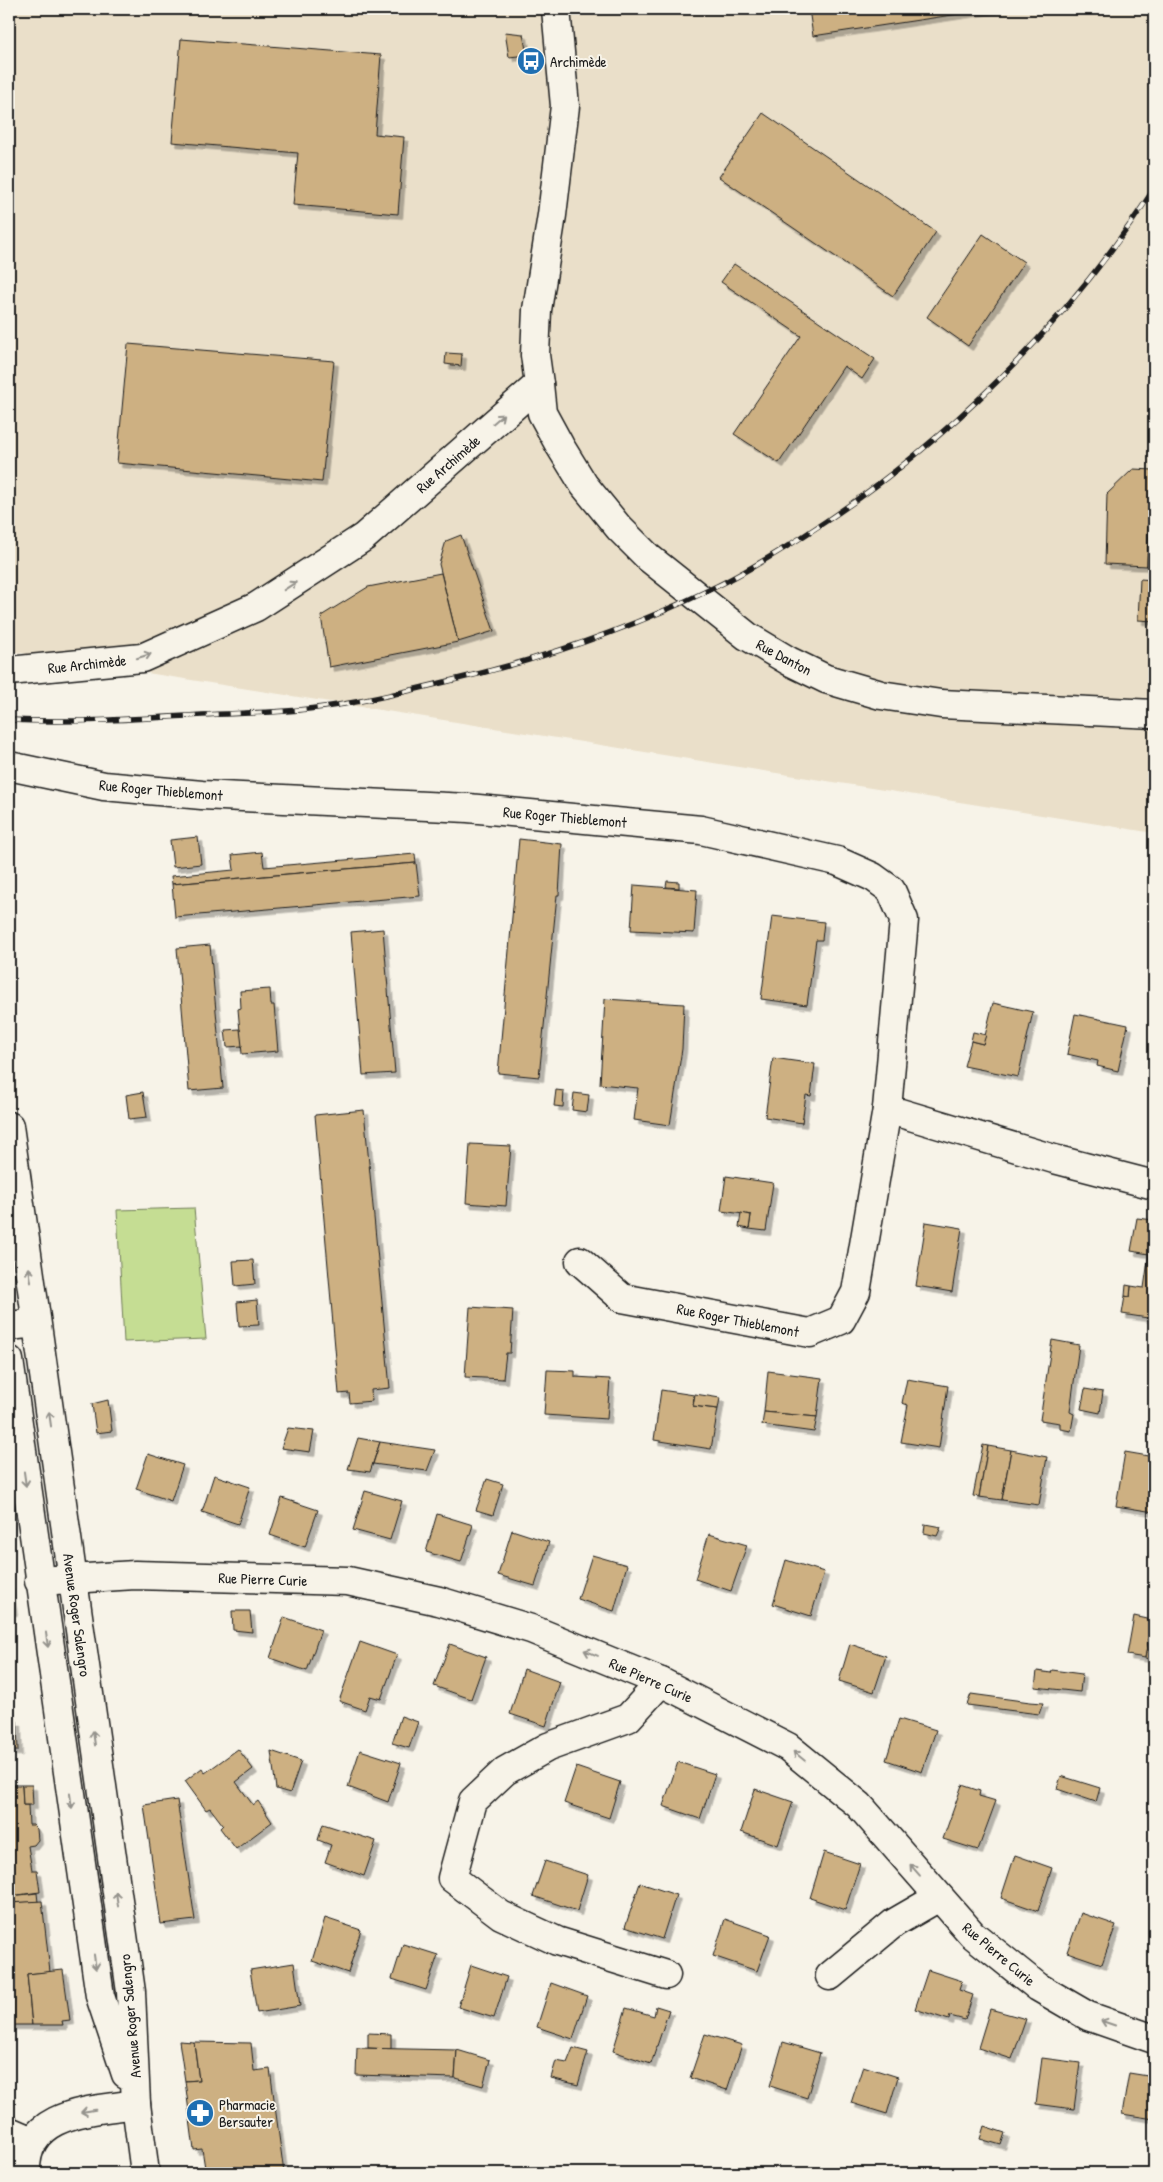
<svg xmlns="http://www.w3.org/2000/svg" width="1163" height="2182" font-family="'Patrick Hand',sans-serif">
	<defs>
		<filter id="shadow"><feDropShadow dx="4.5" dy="4.5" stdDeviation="0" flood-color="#0004"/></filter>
	</defs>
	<rect width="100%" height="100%" fill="#f7f3e8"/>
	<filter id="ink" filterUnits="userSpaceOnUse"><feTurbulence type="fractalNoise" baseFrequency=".02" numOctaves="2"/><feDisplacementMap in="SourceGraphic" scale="10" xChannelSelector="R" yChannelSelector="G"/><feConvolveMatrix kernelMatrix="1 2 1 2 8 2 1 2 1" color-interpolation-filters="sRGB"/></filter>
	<g filter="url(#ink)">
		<!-- built -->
		<polygon fill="#eadfc9" points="9,9 1154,9 1154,833 9,651"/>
		<!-- green -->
		<polygon fill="#c5dd93" stroke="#707c58" points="194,1208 206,1339 124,1342 117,1210"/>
		<!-- building -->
		<g fill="#cdb082" stroke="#1c1c1c" filter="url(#shadow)">
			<polygon points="809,9 992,9 813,36"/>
			<polygon points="505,32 523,34 527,55 509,57"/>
			<polygon points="181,39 381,55 375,134 404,137 398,214 293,205 298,153 172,142"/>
			<polygon points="763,113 936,232 893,296 719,177"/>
			<polygon points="983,234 1024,262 968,346 927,317"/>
			<polygon points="734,264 875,359 862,379 844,366 779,463 734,434 801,336 721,282"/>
			<polygon points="128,344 334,361 322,482 117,463"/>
			<polygon points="446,353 462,354 461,366 445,364"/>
			<polygon points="1133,469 1154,470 1154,512 1149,511 1147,566 1105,564 1107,494"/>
			<polygon points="1149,511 1154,512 1154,565 1147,566"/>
			<polygon points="461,535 494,631 458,642 439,564 446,541"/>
			<polygon points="441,573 458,642 329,667 321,616 368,587"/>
			<polygon points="1140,579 1154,580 1154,621 1138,620"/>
			<polygon points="198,837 201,864 173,867 170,840"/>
			<polygon points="519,839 562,844 559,895 557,895 539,1077 498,1073"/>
			<polygon points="262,852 264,867 415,854 416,863 172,884 171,876 234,870 232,855"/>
			<polygon points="416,863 420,896 175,917 172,884"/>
			<polygon points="667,881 679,882 679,888 666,887"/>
			<polygon points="634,885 697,890 694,933 631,930"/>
			<polygon points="772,916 824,922 822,940 816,940 807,1005 761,999"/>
			<polygon points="383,929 395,1073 363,1075 351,932"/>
			<polygon points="210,945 223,1088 189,1091 177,948"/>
			<polygon points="270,989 271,1005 274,1005 278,1051 242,1054 238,1009 241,1008 240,991"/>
			<polygon points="605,999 684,1004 682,1049 670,1125 634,1120 638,1088 600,1084"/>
			<polygon points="993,1003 1033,1012 1018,1077 964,1066 971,1041 983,1044"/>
			<polygon points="1075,1014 1128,1025 1118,1071 1097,1066 1098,1061 1067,1054"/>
			<polygon points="240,1029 242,1046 227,1047 225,1030"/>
			<polygon points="973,1032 986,1035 983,1044 971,1041"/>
			<polygon points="773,1058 815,1064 811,1096 806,1095 802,1123 765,1117"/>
			<polygon points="556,1090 564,1091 563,1107 554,1106"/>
			<polygon points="143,1092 147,1117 129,1119 126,1095"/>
			<polygon points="574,1093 589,1095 587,1112 572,1110"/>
			<polygon points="364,1110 390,1388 371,1390 372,1401 350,1403 349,1393 339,1394 315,1115"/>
			<polygon points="470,1144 511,1146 506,1206 466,1203"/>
			<polygon points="726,1176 773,1183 766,1231 749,1229 751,1215 721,1211"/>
			<polygon points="741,1213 751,1215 749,1229 739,1227"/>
			<polygon points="1137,1218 1154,1220 1154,1319 1122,1314 1125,1296 1130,1297 1131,1286 1144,1288 1149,1254 1131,1251"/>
			<polygon points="926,1222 962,1228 952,1292 916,1286"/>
			<polygon points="253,1260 255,1284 235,1286 233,1261"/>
			<polygon points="1126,1285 1131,1286 1130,1297 1125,1296"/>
			<polygon points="257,1300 259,1325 239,1326 237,1302"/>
			<polygon points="470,1307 513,1310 510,1353 506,1353 503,1379 465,1377"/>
			<polygon points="1052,1340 1079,1345 1070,1412 1074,1414 1071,1431 1060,1429 1060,1423 1040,1420"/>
			<polygon points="547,1370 575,1371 575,1377 610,1379 607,1419 544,1415"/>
			<polygon points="768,1371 822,1378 817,1417 764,1412"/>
			<polygon points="907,1379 948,1386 939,1448 901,1442 908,1405 902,1403"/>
			<polygon points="1085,1389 1103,1392 1100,1413 1081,1409"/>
			<polygon points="661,1390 694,1395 693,1406 718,1409 711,1449 654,1440"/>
			<polygon points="695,1394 720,1398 718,1409 693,1406"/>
			<polygon points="108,1400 112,1431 96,1433 92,1404"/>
			<polygon points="764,1412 817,1417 814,1432 762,1425"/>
			<polygon points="288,1428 314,1431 310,1452 281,1448"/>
			<polygon points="358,1438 380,1442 370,1472 348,1469"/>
			<polygon points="380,1442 435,1450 427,1471 373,1464"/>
			<polygon points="983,1445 988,1446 979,1497 973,1496"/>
			<polygon points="988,1446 1011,1450 1002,1500 979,1497"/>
			<polygon points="1011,1450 1047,1457 1039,1505 1002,1500"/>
			<polygon points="1125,1452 1154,1457 1154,1512 1116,1506"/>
			<polygon points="148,1454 183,1465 171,1501 136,1489"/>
			<polygon points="214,1475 250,1487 238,1524 202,1512"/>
			<polygon points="487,1479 503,1484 493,1515 476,1510"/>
			<polygon points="365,1491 402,1501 390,1540 353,1530"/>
			<polygon points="282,1498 318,1510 305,1547 270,1535"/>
			<polygon points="437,1514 473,1525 461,1562 426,1552"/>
			<polygon points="925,1524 941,1527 937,1536 924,1533"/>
			<polygon points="512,1530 549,1542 535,1586 498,1575"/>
			<polygon points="709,1534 747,1545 731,1591 695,1579"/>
			<polygon points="592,1555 627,1565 614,1611 578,1599"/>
			<polygon points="786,1560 824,1572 811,1616 773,1604"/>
			<polygon points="9,1584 13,1611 9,1611"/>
			<polygon points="232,1611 250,1611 252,1632 233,1630"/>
			<polygon points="1134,1616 1152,1620 1145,1658 1127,1655"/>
			<polygon points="284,1617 321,1630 307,1671 270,1658"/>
			<polygon points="1152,1620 1154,1620 1154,1660 1145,1658"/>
			<polygon points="360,1642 397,1655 381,1699 370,1696 365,1710 339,1701"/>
			<polygon points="450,1644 486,1657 471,1699 434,1686"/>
			<polygon points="850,1644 886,1656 874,1692 839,1681"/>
			<polygon points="524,1669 560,1682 546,1726 510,1714"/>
			<polygon points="1052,1670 1082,1674 1080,1692 1035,1687 1037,1671 1051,1673"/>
			<polygon points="971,1694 1030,1702 1043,1703 1039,1714 967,1705"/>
			<polygon points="401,1716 418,1722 409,1748 392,1743"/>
			<polygon points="899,1719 936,1730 922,1772 886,1760"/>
			<polygon points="9,1721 17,1721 18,1751 9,1751"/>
			<polygon points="238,1749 253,1769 236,1782 253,1805 258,1801 272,1822 236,1849 220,1828 223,1825 210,1808 206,1810 185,1781 202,1768 205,1773"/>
			<polygon points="360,1750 401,1763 388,1802 348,1787"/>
			<polygon points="271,1751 301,1761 290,1793 276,1789"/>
			<polygon points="678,1762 715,1774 700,1819 663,1806"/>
			<polygon points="576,1767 620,1782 609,1818 564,1803"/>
			<polygon points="1061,1776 1100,1788 1096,1802 1057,1789"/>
			<polygon points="9,1785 22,1785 23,1805 28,1805 29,1825 33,1825 37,1829 38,1840 34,1845 28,1846 32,1870 37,1870 40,1892 11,1896"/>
			<polygon points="22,1785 32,1785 33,1805 23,1805"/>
			<polygon points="962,1785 980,1791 979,1796 996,1801 978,1850 943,1839"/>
			<polygon points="755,1789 793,1802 778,1845 741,1832"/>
			<polygon points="177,1800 195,1920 161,1924 144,1805"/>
			<polygon points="323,1824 376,1841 364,1876 325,1862 331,1845 318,1840"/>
			<polygon points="824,1852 860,1864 845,1910 810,1898"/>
			<polygon points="1015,1855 1052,1868 1038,1911 1001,1898"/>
			<polygon points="545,1861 588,1875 577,1911 533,1896"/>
			<polygon points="640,1883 676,1895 662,1939 625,1927"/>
			<polygon points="9,1888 11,1896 37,1893 38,1902 9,1903"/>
			<polygon points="42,1901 50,1972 27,1974 32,2025 9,2025 9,1903"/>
			<polygon points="1081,1913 1116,1925 1102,1964 1067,1952"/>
			<polygon points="325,1918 361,1930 348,1973 312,1961"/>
			<polygon points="725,1919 770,1935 757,1971 713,1956"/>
			<polygon points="403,1944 438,1955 426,1990 392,1979"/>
			<polygon points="294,1963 300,2006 257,2013 250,1970"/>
			<polygon points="471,1965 507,1977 494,2018 458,2007"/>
			<polygon points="63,1970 70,2020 62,2021 63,2025 32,2025 27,1974"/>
			<polygon points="928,1970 962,1981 959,1990 973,1995 965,2020 950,2016 949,2020 915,2009"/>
			<polygon points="551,1983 587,1996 573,2039 537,2027"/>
			<polygon points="656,2006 669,2010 651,2064 613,2051 626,2008 654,2016"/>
			<polygon points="990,2009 1026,2019 1012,2059 978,2048"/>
			<polygon points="368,2033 391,2034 391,2049 368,2048"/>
			<polygon points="705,2034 742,2045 727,2090 690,2078"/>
			<polygon points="179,2041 194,2042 199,2080 185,2081"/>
			<polygon points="194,2042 251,2043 254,2071 270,2069 284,2173 214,2173 213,2167 205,2168 202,2149 194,2150 185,2081 199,2080"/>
			<polygon points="783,2042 820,2053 807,2098 770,2086"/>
			<polygon points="357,2048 457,2050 455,2078 356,2075"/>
			<polygon points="573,2048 588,2052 578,2085 551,2078 556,2061 567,2063"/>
			<polygon points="457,2050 490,2060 483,2086 455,2078"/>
			<polygon points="1042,2058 1080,2063 1074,2109 1036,2104"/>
			<polygon points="863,2066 898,2077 887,2114 851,2103"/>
			<polygon points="1129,2073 1154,2077 1154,2119 1122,2114"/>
			<polygon points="984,2126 1005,2133 1001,2145 980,2139"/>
		</g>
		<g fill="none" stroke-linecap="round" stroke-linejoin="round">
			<defs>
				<g id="street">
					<polyline points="9,671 142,658 256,607 364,537 539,384"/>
					<polyline points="9,766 104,786 202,795 468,808 701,830 837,861 873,877 891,890 904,920 887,1109 856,1292 841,1320 810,1333 622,1298 580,1261"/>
					<polyline points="887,1109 1054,1159 1154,1185"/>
					<polyline points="9,1326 36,1323"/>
					<polyline points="39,1581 135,1575 348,1581 439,1601 531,1629 661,1682 788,1747 859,1805 972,1934 1038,1987 1088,2016 1154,2039"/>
					<polyline points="661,1682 628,1718 548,1747 505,1771 473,1801 452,1878 501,1915 557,1941 666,1975"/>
					<polyline points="830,1976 894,1923 939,1897"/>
					<polyline points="9,2131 32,2141"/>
					<path d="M26,2173c-2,-62 65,-62 110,-69"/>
				</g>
				<g id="secondary">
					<polyline points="556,9 565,106 552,215 537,310 535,355 539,384 542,413 560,446 584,485 619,528 649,558 747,636 789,661 826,679 881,695 941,704 1154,714"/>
					<polyline points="9,1126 131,1992 136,2104 145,2173"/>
					<polyline points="9,1360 100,1996 126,2074"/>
				</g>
			</defs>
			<!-- street casing -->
			<use href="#street" stroke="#1c1c1c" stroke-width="31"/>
			<!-- secondary casing -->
			<use href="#secondary" stroke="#1c1c1c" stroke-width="31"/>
			<!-- street -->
			<use href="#street" stroke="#f7f3e8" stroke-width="28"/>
			<!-- secondary -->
			<use href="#secondary" stroke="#f7f3e8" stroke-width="28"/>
			<defs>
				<path id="rail" d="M9,720c64,3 129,-1 193,-5 35,-2 71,-2 106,-6 47,-5 92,-16 137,-27 91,-21 180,-51 264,-92 32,-15 63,-34 93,-53 141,-90 261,-208 352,-348"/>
			</defs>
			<!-- rail casing -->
			<use href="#rail" stroke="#1c1c1c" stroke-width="5.5"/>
			<!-- rail -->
			<use href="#rail" stroke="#f7f3e8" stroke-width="4" stroke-dasharray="11" stroke-linecap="butt"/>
		</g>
		<!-- one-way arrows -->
		<defs><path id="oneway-shaft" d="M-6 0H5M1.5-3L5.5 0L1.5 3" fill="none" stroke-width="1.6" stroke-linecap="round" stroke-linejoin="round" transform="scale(1.25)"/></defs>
		<g stroke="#94928c">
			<use href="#oneway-shaft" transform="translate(498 419) rotate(-41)"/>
			<use href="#oneway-shaft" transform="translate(290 586) rotate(-33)"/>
			<use href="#oneway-shaft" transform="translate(144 656) rotate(-17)"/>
			<use href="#oneway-shaft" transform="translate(30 1275) rotate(-98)"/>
			<use href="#oneway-shaft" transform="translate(50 1419) rotate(-98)"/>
			<use href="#oneway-shaft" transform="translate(25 1479) rotate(82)"/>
			<use href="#oneway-shaft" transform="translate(47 1640) rotate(82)"/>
			<use href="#oneway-shaft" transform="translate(591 1653) rotate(-158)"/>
			<use href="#oneway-shaft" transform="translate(94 1738) rotate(-98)"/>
			<use href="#oneway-shaft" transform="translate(799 1756) rotate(-141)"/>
			<use href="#oneway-shaft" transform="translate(71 1801) rotate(82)"/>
			<use href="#oneway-shaft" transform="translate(915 1870) rotate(-131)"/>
			<use href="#oneway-shaft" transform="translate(117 1899) rotate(-98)"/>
			<use href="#oneway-shaft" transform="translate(95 1962) rotate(82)"/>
			<use href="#oneway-shaft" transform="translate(1108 2023) rotate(-161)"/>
			<use href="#oneway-shaft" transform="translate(88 2111) rotate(171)"/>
		</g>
	</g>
	<!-- icons -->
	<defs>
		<symbol id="bus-disc" viewBox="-11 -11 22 22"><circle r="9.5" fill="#1f6fb2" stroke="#f7f3e8"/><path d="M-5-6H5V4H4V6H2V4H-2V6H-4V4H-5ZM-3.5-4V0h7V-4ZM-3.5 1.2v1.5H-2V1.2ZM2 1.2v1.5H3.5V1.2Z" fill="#fff"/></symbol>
		<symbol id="pharmacy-disc" viewBox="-11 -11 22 22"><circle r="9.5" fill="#1f6fb2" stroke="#f7f3e8"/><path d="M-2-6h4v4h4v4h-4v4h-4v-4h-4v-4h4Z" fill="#fff"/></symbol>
	</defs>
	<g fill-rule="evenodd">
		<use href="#bus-disc" x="515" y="45" width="32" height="32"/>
		<use href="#pharmacy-disc" x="184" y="2097" width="32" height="32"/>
	</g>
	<g text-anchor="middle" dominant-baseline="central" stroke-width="4" stroke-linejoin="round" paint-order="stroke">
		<!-- poi labels -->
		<g font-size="15" fill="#1c1c1c" stroke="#f7f3e8" text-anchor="start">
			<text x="550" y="61">Archimède</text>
			<text x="219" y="2104">Pharmacie<tspan x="219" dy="17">Bersauter</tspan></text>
		</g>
		<!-- street labels -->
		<g font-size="15" fill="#1c1c1c" stroke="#f7f3e8">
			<text transform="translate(448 464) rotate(-41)">Rue Archimède</text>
			<text transform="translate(784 657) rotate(28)">Rue Danton</text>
			<text transform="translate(87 664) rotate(-6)">Rue Archimède</text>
			<text transform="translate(161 790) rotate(5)">Rue Roger Thieblemont</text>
			<text transform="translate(565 817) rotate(5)">Rue Roger Thieblemont</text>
			<text transform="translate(738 1320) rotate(11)">Rue Roger Thieblemont</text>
			<text transform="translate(263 1579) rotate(2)">Rue Pierre Curie</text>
			<text transform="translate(77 1615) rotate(82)">Avenue Roger Salengro</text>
			<text transform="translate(651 1680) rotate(24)">Rue Pierre Curie</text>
			<text transform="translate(999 1954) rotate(40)">Rue Pierre Curie</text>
			<text transform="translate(130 2016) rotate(-95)">Avenue Roger Salengro</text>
		</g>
	</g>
	<!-- margin -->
	<rect width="1163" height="2182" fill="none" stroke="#f7f3e8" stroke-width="30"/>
	<rect x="15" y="15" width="1133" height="2152" fill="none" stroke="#1c1c1c" stroke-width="2" filter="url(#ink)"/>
</svg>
